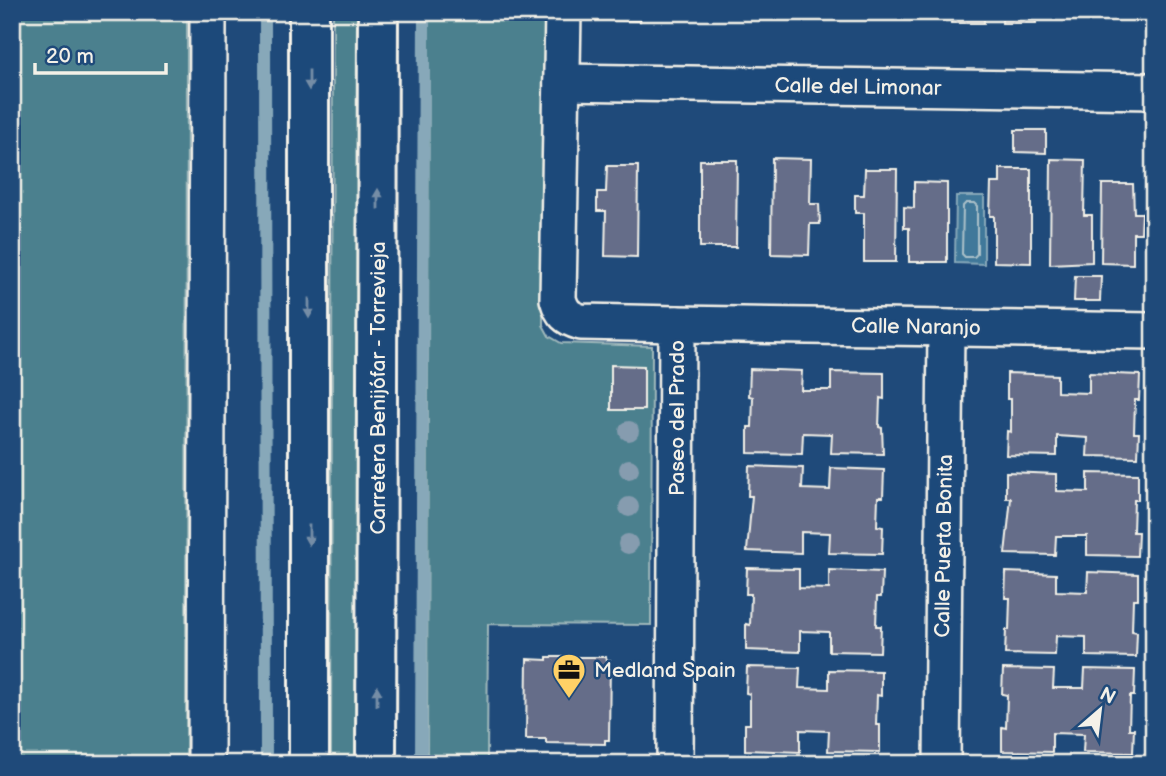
<svg xmlns="http://www.w3.org/2000/svg" width="1166" height="776" font-family="'Balsamiq Sans',sans-serif">
	<rect width="100%" height="100%" fill="#1f4a7a"/>
	<filter id="ink" filterUnits="userSpaceOnUse"><feTurbulence type="fractalNoise" baseFrequency=".0143" numOctaves="2"/><feDisplacementMap in="SourceGraphic" scale="14" xChannelSelector="R" yChannelSelector="G"/><feConvolveMatrix kernelMatrix="1 2 1 2 8 2 1 2 1" color-interpolation-filters="sRGB"/></filter>
	<g filter="url(#ink)">
		<!-- green -->
		<g fill="#4b808e" stroke="#a0b8bb" stroke-width="2">
			<polygon points="12,12 187,12 186,764 12,764"/>
			<polygon points="333,12 358,12 356,764 331,764"/>
			<polygon points="429,12 546,12 543,325 549,336 561,343 652,346 651,625 488,624 487,764 427,764"/>
		</g>
		<!-- water -->
		<polygon fill="#3f789a" stroke="#87a8b9" stroke-width="2" points="956,196 984,196 984,264 955,263"/>
		<g fill="none" stroke-linecap="round" stroke-linejoin="round">
			<!-- shore -->
			<polygon stroke="#acc1c9" stroke-width="2" points="966,203 974,203 977,206 977,254 974,257 965,257 962,254 963,206"/>
			<!-- stream -->
			<g stroke="#87a8b9" stroke-width="12">
				<polyline points="265,12 266,764"/>
				<polyline points="421,764 424,12"/>
			</g>
		</g>
		<!-- building -->
		<g fill="#656d89" stroke="#f4f1e8" stroke-width="2">
			<polygon points="607,12 641,12 640,21 607,20"/>
			<rect x="951" y="12" width="33" height="11"/>
			<rect x="1002" y="12" width="34" height="11"/>
			<polygon points="1015,130 1046,130 1046,153 1015,152"/>
			<polygon points="772,158 811,159 810,204 819,204 820,224 810,224 809,255 771,254"/>
			<polygon points="1051,159 1085,160 1084,215 1092,215 1092,262 1050,264"/>
			<polygon points="700,160 737,160 736,247 700,247"/>
			<polygon points="607,166 638,166 637,257 605,256 606,211 597,211 597,192 606,192"/>
			<polygon points="865,169 897,169 896,262 864,262 864,213 855,213 855,195 864,195"/>
			<polygon points="1000,169 1031,169 1031,263 994,262 994,216 990,216 991,183 1000,183"/>
			<polygon points="914,182 947,183 947,262 909,262 909,228 904,228 904,207 914,208"/>
			<polygon points="1102,184 1133,184 1134,213 1142,213 1141,233 1133,233 1133,264 1101,263"/>
			<polygon points="1075,276 1101,276 1100,301 1074,301"/>
			<polygon points="611,365 644,366 644,410 611,410"/>
			<polygon points="750,369 802,371 801,390 831,390 831,372 884,373 884,399 880,398 879,427 882,428 883,454 831,453 832,434 803,433 802,454 748,453 748,427 752,427 753,397 749,396"/>
			<polygon points="1007,373 1057,375 1057,392 1089,393 1089,373 1140,375 1139,400 1135,400 1134,433 1139,433 1138,457 1087,456 1088,438 1057,436 1057,456 1006,455 1007,431 1011,432 1011,399 1007,399"/>
			<polygon points="749,466 803,468 802,489 830,490 831,468 884,470 883,497 878,497 877,526 883,527 882,554 829,553 830,533 801,532 801,553 747,551 752,496 748,496"/>
			<polygon points="1006,472 1056,474 1056,491 1088,492 1088,473 1138,474 1138,500 1134,500 1133,532 1138,532 1137,556 1087,555 1087,536 1056,536 1055,555 1005,554 1011,498 1006,498"/>
			<polygon points="747,568 799,569 799,588 829,589 829,570 882,572 881,597 877,597 876,626 881,626 880,652 829,651 829,632 800,631 800,652 746,650 746,624 750,625 751,594 746,594"/>
			<polygon points="1006,572 1056,574 1056,591 1087,592 1088,572 1138,574 1138,599 1133,599 1132,631 1137,632 1136,657 1086,656 1086,637 1056,636 1055,655 1005,654 1006,630 1009,630 1010,598 1005,598"/>
			<polygon points="547,657 606,657 607,660 610,660 609,740 605,740 605,744 546,743 546,739 526,739 527,659 547,660"/>
			<polygon points="747,667 800,668 799,688 829,689 829,670 881,671 881,696 877,695 876,725 880,725 880,752 828,751 829,731 800,730 800,752 745,750 745,724 750,724 750,694 746,693"/>
			<polygon points="1003,669 1054,670 1053,688 1084,688 1085,669 1135,670 1134,696 1130,696 1129,729 1134,729 1133,753 1083,752 1084,734 1052,733 1052,752 1002,751 1002,727 1006,728 1007,695 1002,694"/>
		</g>
		<g fill="none" stroke-linecap="round" stroke-linejoin="round">
			<defs>
				<g id="street">
					<path d="M563,12l-5,287c4,14 9,19 23,23l96,2 -2,440"/>
					<polyline points="562,82 1154,91"/>
					<polyline points="677,324 1154,331"/>
					<polyline points="206,764 208,12"/>
					<polyline points="942,764 946,328"/>
				</g>
				<g id="secondary">
					<polyline points="309,12 309,764"/>
					<polyline points="376,764 378,12"/>
				</g>
			</defs>
			<!-- street casing -->
			<use href="#street" stroke="#f4f1e8" stroke-width="40"/>
			<!-- secondary casing -->
			<use href="#secondary" stroke="#f4f1e8" stroke-width="44"/>
			<!-- street -->
			<use href="#street" stroke="#1f4a7a" stroke-width="35"/>
			<!-- secondary -->
			<use href="#secondary" stroke="#1f4a7a" stroke-width="38"/>
		</g>
		<!-- trees -->
		<g fill="#869caf">
			<circle cx="629" cy="431" r="10"/>
			<circle cx="629" cy="469" r="10"/>
			<circle cx="629" cy="507" r="10"/>
			<circle cx="628" cy="544" r="10"/>
		</g>
		<!-- one-way arrows -->
		<defs><path id="oneway-solid" d="M-6-.8H1V-3.2L6.5 0L1 3.2V.8H-6Z" transform="scale(1.75)"/></defs>
		<g fill="#748da6">
			<use href="#oneway-solid" transform="translate(309 80) rotate(90)"/>
			<use href="#oneway-solid" transform="translate(378 199) rotate(-90)"/>
			<use href="#oneway-solid" transform="translate(309 308) rotate(90)"/>
			<use href="#oneway-solid" transform="translate(309 535) rotate(90)"/>
			<use href="#oneway-solid" transform="translate(377 696) rotate(-90)"/>
		</g>
	</g>
	<!-- icons -->
	<defs>
		<symbol id="office-pin" viewBox="-11 -11 22 30"><path d="M0 17L-7.5 6A9.5 9.5 0 1 1 7.5 6Z" fill="#ffd166" stroke="#1f4a7a"/><path d="M-6-3h4V-5.5h4V-3h4V5H-6ZM-1-4.5V-3h2v-1.5ZM-6 0V1H6V0Z" fill="#111"/></symbol>
	</defs>
	<g fill-rule="evenodd">
		<use href="#office-pin" x="550" y="651" width="38" height="52"/>
	</g>
	<g text-anchor="middle" dominant-baseline="central" stroke-width="5" stroke-linejoin="round" paint-order="stroke">
		<!-- street labels -->
		<g font-size="21" fill="#f4f1e8" stroke="#1f4a7a">
			<text transform="translate(858 87) rotate(1)">Calle del Limonar</text>
			<text transform="translate(916 327) rotate(1)">Calle Naranjo</text>
			<text transform="translate(378 388) rotate(-90)">Carretera Benijófar - Torrevieja</text>
			<text transform="translate(677 418) rotate(-90)">Paseo del Prado</text>
			<text transform="translate(944 546) rotate(-89)">Calle Puerta Bonita</text>
		</g>
		<!-- poi labels -->
		<g font-size="21" fill="#f4f1e8" stroke="#1f4a7a" text-anchor="start">
			<text x="594" y="670">Medland Spain</text>
		</g>
	</g>
	<!-- margin -->
	<rect width="1166" height="776" fill="none" stroke="#1f4a7a" stroke-width="42"/>
	<rect x="21" y="21" width="1124" height="734" fill="none" stroke="#f4f1e8" stroke-width="2.5" filter="url(#ink)"/>
	<!-- north arrow -->
	<g transform="translate(1100 710) rotate(28)" stroke="#1f4a7a" stroke-width="5" paint-order="stroke">
	<path d="M0-5L12 26L0 18L-12 26Z" fill="#f4f1e8"/>
	<text y="-10" font-size="19" font-weight="bold" text-anchor="middle" fill="#f4f1e8">N</text>
	</g>
	<!-- scale -->
	<path d="M35 63v10h131v-10" fill="none" stroke="#f4f1e8" stroke-width="3.5"/>
	<text x="46" y="63" font-size="21" fill="#f4f1e8" stroke="#1f4a7a" stroke-width="5" paint-order="stroke">20 m</text>
</svg>
